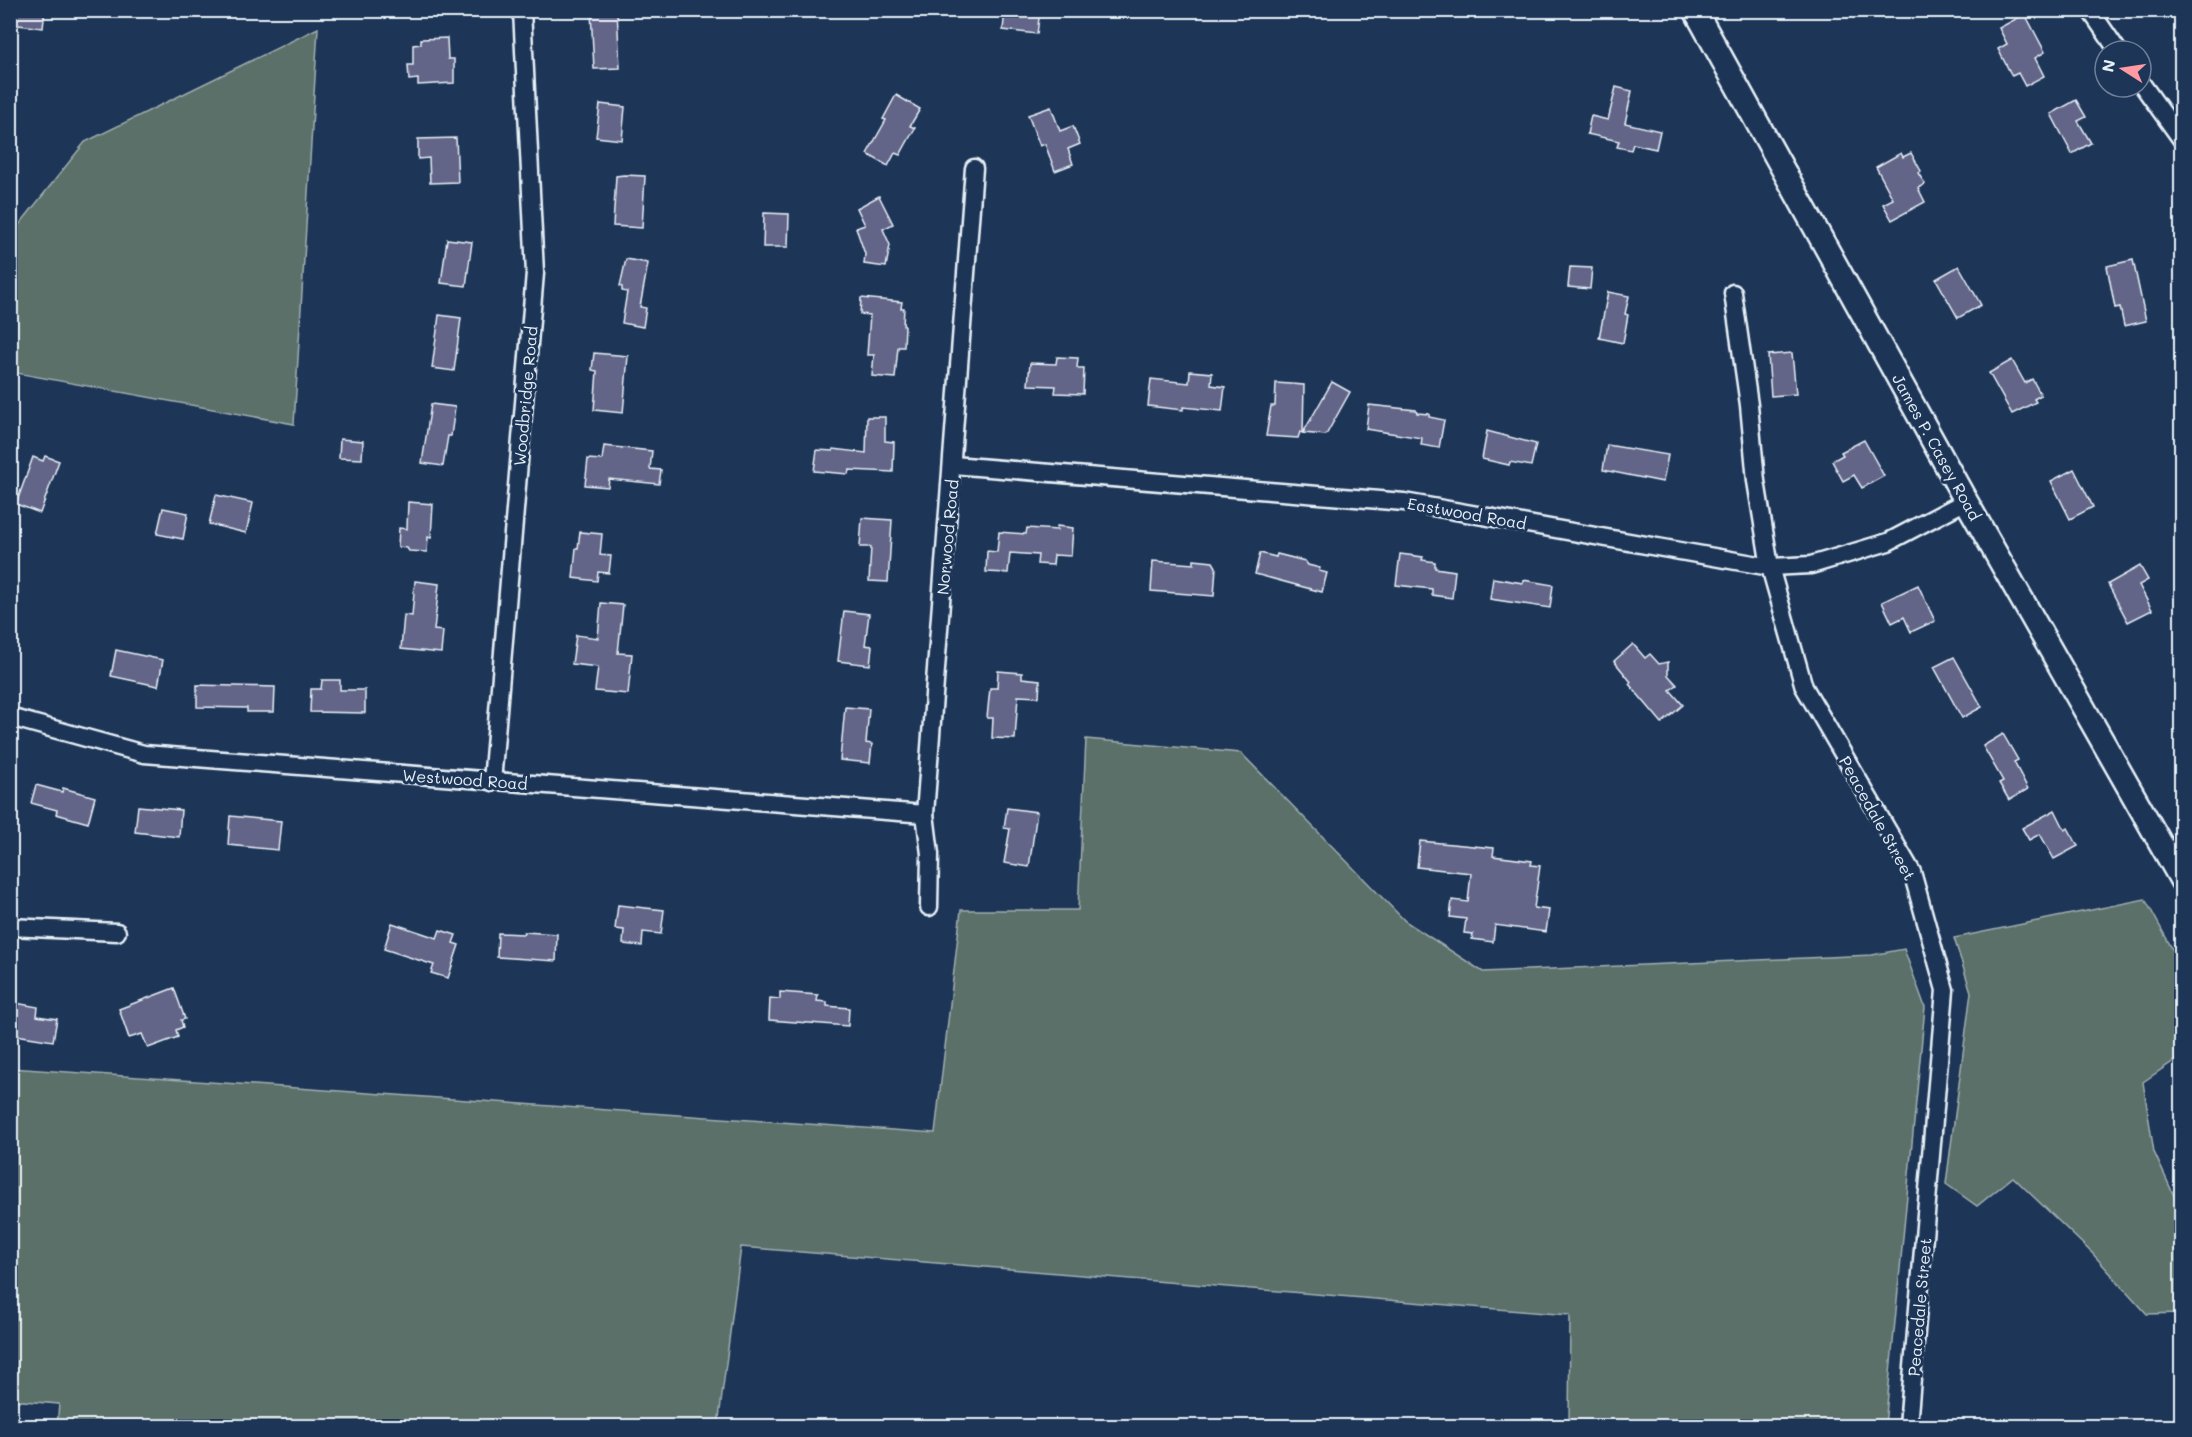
<svg xmlns="http://www.w3.org/2000/svg" width="2192" height="1437" font-family="Mali,sans-serif">
	<rect width="100%" height="100%" fill="#1d3557"/>
	<filter id="ink" filterUnits="userSpaceOnUse"><feTurbulence type="fractalNoise" baseFrequency=".0167" numOctaves="2"/><feDisplacementMap in="SourceGraphic" scale="12" xChannelSelector="R" yChannelSelector="G"/><feConvolveMatrix kernelMatrix="1 2 1 2 8 2 1 2 1" color-interpolation-filters="sRGB"/></filter>
	<g filter="url(#ink)">
		<!-- green -->
		<g fill="#5b6f6a" stroke="#a2b0b1" stroke-width="1.5">
			<polygon points="318,28 294,424 11,372 11,235 85,142"/>
			<polygon points="1086,739 1241,753 1405,921 1483,972 1872,955 1904,949 1925,1007 1885,1426 1569,1426 1570,1315 741,1247 718,1426 57,1426 59,1404 11,1400 11,1068 935,1133 961,910 1078,910"/>
			<polygon points="2145,899 2181,965 2181,1056 2143,1082 2154,1152 2181,1211 2181,1313 2147,1314 2092,1253 2013,1177 1977,1206 1946,1184 1971,992 1954,938"/>
		</g>
		<!-- building -->
		<g fill="#646588" stroke="#e8f1f8" stroke-width="1.5">
			<polygon points="10,10 45,10 43,28 10,24"/>
			<polygon points="1005,10 1040,10 1037,34 1003,30"/>
			<polygon points="617,11 620,68 594,69 591,12"/>
			<polygon points="2025,14 2045,52 2035,58 2044,76 2025,86 2018,73 2012,76 1998,49 2007,44 1999,28"/>
			<polygon points="447,38 448,59 454,59 454,83 418,85 418,79 409,80 408,65 413,65 413,45 421,44 421,39"/>
			<polygon points="1616,87 1632,91 1625,123 1660,131 1656,149 1633,144 1631,150 1617,147 1619,141 1587,134 1591,116 1608,120"/>
			<polygon points="896,95 920,109 910,126 915,128 900,155 895,153 888,166 867,154 886,120 883,119"/>
			<polygon points="2076,100 2086,117 2078,121 2091,143 2072,154 2051,114"/>
			<polygon points="600,104 625,107 622,140 596,137"/>
			<polygon points="1051,107 1060,131 1073,126 1080,144 1068,149 1073,164 1055,171 1045,144 1040,146 1028,115"/>
			<polygon points="456,138 458,182 430,183 429,158 418,159 418,139"/>
			<polygon points="1901,153 1903,157 1911,153 1921,171 1918,173 1925,184 1918,188 1925,202 1892,220 1883,204 1893,199 1876,167"/>
			<polygon points="624,175 645,176 642,228 613,226 616,176"/>
			<polygon points="879,196 893,224 883,229 890,245 886,267 864,264 865,254 856,228 865,225 857,208"/>
			<polygon points="764,213 789,214 788,247 763,247"/>
			<polygon points="447,239 472,242 466,286 441,283"/>
			<polygon points="626,259 648,263 640,307 646,308 643,327 622,323 627,292 622,291 622,287 620,286"/>
			<polygon points="2133,260 2146,321 2124,326 2120,307 2115,308 2107,266"/>
			<polygon points="1959,266 1981,305 1958,318 1936,279"/>
			<polygon points="1570,267 1592,268 1590,289 1568,287"/>
			<polygon points="1608,292 1629,296 1625,314 1628,315 1623,343 1599,338"/>
			<polygon points="861,298 902,302 901,308 904,308 903,325 905,326 904,347 898,347 895,378 872,376 874,355 867,355 870,315 860,314"/>
			<polygon points="439,315 461,318 454,371 432,368"/>
			<polygon points="594,353 628,356 623,413 594,410 597,371 592,370"/>
			<polygon points="1792,353 1796,394 1771,396 1768,355"/>
			<polygon points="1057,357 1078,358 1077,368 1084,368 1083,394 1055,393 1056,386 1028,385 1030,363 1056,364"/>
			<polygon points="2012,360 2025,383 2032,379 2041,395 2034,399 2036,402 2012,414 1989,373"/>
			<polygon points="1190,371 1212,373 1211,385 1225,387 1222,411 1183,407 1183,410 1148,406 1151,379 1189,383"/>
			<polygon points="1332,382 1350,392 1326,435 1303,433"/>
			<polygon points="1276,383 1304,385 1303,433 1300,432 1298,438 1266,436 1271,406 1275,406"/>
			<polygon points="431,404 455,407 451,436 448,436 443,466 422,463"/>
			<polygon points="1369,405 1416,410 1417,413 1429,414 1429,417 1444,420 1439,448 1421,445 1422,438 1366,429"/>
			<polygon points="867,417 885,417 885,441 894,442 893,472 849,470 848,474 814,471 817,450 833,451 833,449 866,453"/>
			<polygon points="1487,431 1536,444 1531,466 1510,462 1509,465 1482,459"/>
			<polygon points="340,439 363,441 362,459 339,458"/>
			<polygon points="1864,440 1884,476 1862,488 1854,475 1843,481 1832,461 1843,455 1841,452"/>
			<polygon points="1607,445 1668,455 1663,482 1603,470"/>
			<polygon points="604,446 652,451 650,469 661,470 659,484 609,479 608,487 585,485 588,459 602,460"/>
			<polygon points="45,456 59,461 40,513 16,504 33,457 43,461"/>
			<polygon points="2074,469 2093,507 2070,519 2051,481"/>
			<polygon points="216,495 253,503 246,533 209,524"/>
			<polygon points="408,502 433,504 431,538 428,537 427,552 409,551 407,548 398,547 399,528 407,529"/>
			<polygon points="163,508 188,513 183,539 157,534"/>
			<polygon points="862,518 892,520 888,582 869,581 871,547 860,547"/>
			<polygon points="1057,526 1073,528 1071,556 1054,555 1053,565 1037,564 1038,555 1010,553 1008,573 986,572 987,551 997,552 999,532 1026,534 1027,528 1057,530"/>
			<polygon points="580,532 602,534 600,555 611,556 609,573 598,572 597,581 573,578 576,548 578,548"/>
			<polygon points="1260,553 1276,557 1277,554 1305,561 1308,565 1320,568 1319,571 1327,573 1322,592 1255,574"/>
			<polygon points="1400,554 1423,557 1422,560 1435,562 1435,568 1455,571 1452,598 1432,595 1432,589 1396,585"/>
			<polygon points="1194,560 1213,562 1216,567 1214,596 1151,591 1153,561 1194,564"/>
			<polygon points="2140,566 2148,580 2139,585 2152,610 2128,622 2108,584"/>
			<polygon points="1493,578 1523,583 1523,580 1553,585 1550,608 1490,599"/>
			<polygon points="415,581 439,584 434,630 443,631 441,653 401,649 404,615 412,616"/>
			<polygon points="1918,585 1935,621 1911,632 1904,617 1892,623 1882,602"/>
			<polygon points="601,603 623,605 618,653 632,654 628,694 595,691 598,667 572,664 576,635 598,638"/>
			<polygon points="844,611 869,614 865,645 872,646 870,665 838,661"/>
			<polygon points="1633,644 1645,658 1650,654 1659,664 1668,662 1668,675 1677,685 1670,690 1683,705 1662,723 1629,684 1631,682 1614,661"/>
			<polygon points="116,650 163,660 158,686 111,676"/>
			<polygon points="1954,657 1982,707 1962,718 1934,667"/>
			<polygon points="998,671 1022,673 1022,678 1040,680 1039,697 1018,696 1015,739 992,738 993,718 987,718 990,688 997,688"/>
			<polygon points="322,680 340,680 340,690 365,690 365,713 310,712 311,689 321,689"/>
			<polygon points="197,685 275,687 274,712 247,712 247,708 197,707"/>
			<polygon points="845,707 869,709 866,743 872,744 870,763 840,760"/>
			<polygon points="2003,734 2018,760 2014,762 2028,789 2009,800 1999,783 2003,781 1983,746"/>
			<polygon points="36,785 62,792 63,788 95,797 88,823 56,814 57,810 31,803"/>
			<polygon points="138,806 181,810 179,837 135,832"/>
			<polygon points="1007,808 1037,812 1029,867 1004,863 1010,829 1004,828"/>
			<polygon points="2055,810 2065,830 2068,828 2078,846 2054,859 2040,834 2029,840 2022,828"/>
			<polygon points="230,816 281,821 278,850 228,845"/>
			<polygon points="1420,841 1494,848 1493,856 1532,861 1531,865 1540,866 1534,908 1549,910 1546,932 1495,925 1493,942 1472,939 1473,934 1464,933 1466,919 1450,917 1452,900 1468,902 1471,873 1417,867"/>
			<polygon points="618,905 664,910 661,934 643,932 642,946 623,944 624,930 615,929"/>
			<polygon points="392,923 437,938 440,930 456,935 453,943 459,945 448,978 431,973 434,965 384,949"/>
			<polygon points="524,932 557,934 556,961 497,957 498,933 523,934"/>
			<polygon points="174,988 185,1019 181,1020 183,1027 176,1030 178,1037 148,1048 142,1034 129,1038 119,1009"/>
			<polygon points="780,992 818,995 817,1001 827,1002 827,1006 849,1008 848,1026 769,1020 770,998 780,999"/>
			<polygon points="10,1002 38,1007 37,1016 57,1019 53,1041 10,1034"/>
		</g>
		<g fill="none" stroke-linecap="round" stroke-linejoin="round">
			<defs>
				<g id="minor">
					<polyline points="2090,10 2118,51"/>
					<polyline points="2141,83 2182,140"/>
					<polyline points="1733,293 1749,405 1756,481 1770,567 1804,687 1912,872 1945,990 1908,1426"/>
					<polyline points="953,465 1404,502 1770,567 1811,565 1888,542 1966,501"/>
					<polyline points="10,717 144,754 925,814"/>
					<polyline points="492,782 535,273 522,10"/>
					<polyline points="929,907 930,854 925,814 974,168"/>
					<polyline points="10,927 117,932"/>
				</g>
				<polyline id="secondary" points="1695,10 1966,501 2182,881"/>
			</defs>
			<!-- minor casing -->
			<use href="#minor" stroke="#e8f1f8" stroke-width="21"/>
			<!-- secondary casing -->
			<use href="#secondary" stroke="#e8f1f8" stroke-width="27"/>
			<!-- minor -->
			<use href="#minor" stroke="#1d3557" stroke-width="16"/>
			<!-- secondary -->
			<use href="#secondary" stroke="#1d3557" stroke-width="22"/>
		</g>
	</g>
	<g text-anchor="middle" dominant-baseline="central" stroke-width="6" stroke-linejoin="round" paint-order="stroke">
		<!-- street labels -->
		<g font-size="16" fill="#e8f1f8" stroke="#1d3557">
			<text transform="translate(525 396) rotate(-85)">Woodbridge Road</text>
			<text transform="translate(1937 447) rotate(61)">James P. Casey Road</text>
			<text transform="translate(1467 513) rotate(10)">Eastwood Road</text>
			<text transform="translate(947 537) rotate(-85)">Norwood Road</text>
			<text transform="translate(465 779) rotate(4)">Westwood Road</text>
			<text transform="translate(1878 818) rotate(61)">Peacedale Street</text>
			<text transform="translate(1919 1307) rotate(-85)">Peacedale Street</text>
		</g>
	</g>
	<!-- margin -->
	<rect width="2192" height="1437" fill="none" stroke="#1d3557" stroke-width="36"/>
	<rect x="18" y="18" width="2156" height="1401" fill="none" stroke="#e8f1f8" stroke-width="2" filter="url(#ink)"/>
	<!-- north arrow -->
	<g transform="translate(2123 69) rotate(282)"><circle r="28" fill="#1d3557" stroke="#6e8097" stroke-width="1.5"/>
	<path d="M0-4.5L10 22L0 15L-10 22Z" fill="#ff9aa2"/>
	<text y="-9" font-size="16" font-weight="bold" text-anchor="middle" fill="#e8f1f8">N</text>
	</g>
</svg>
